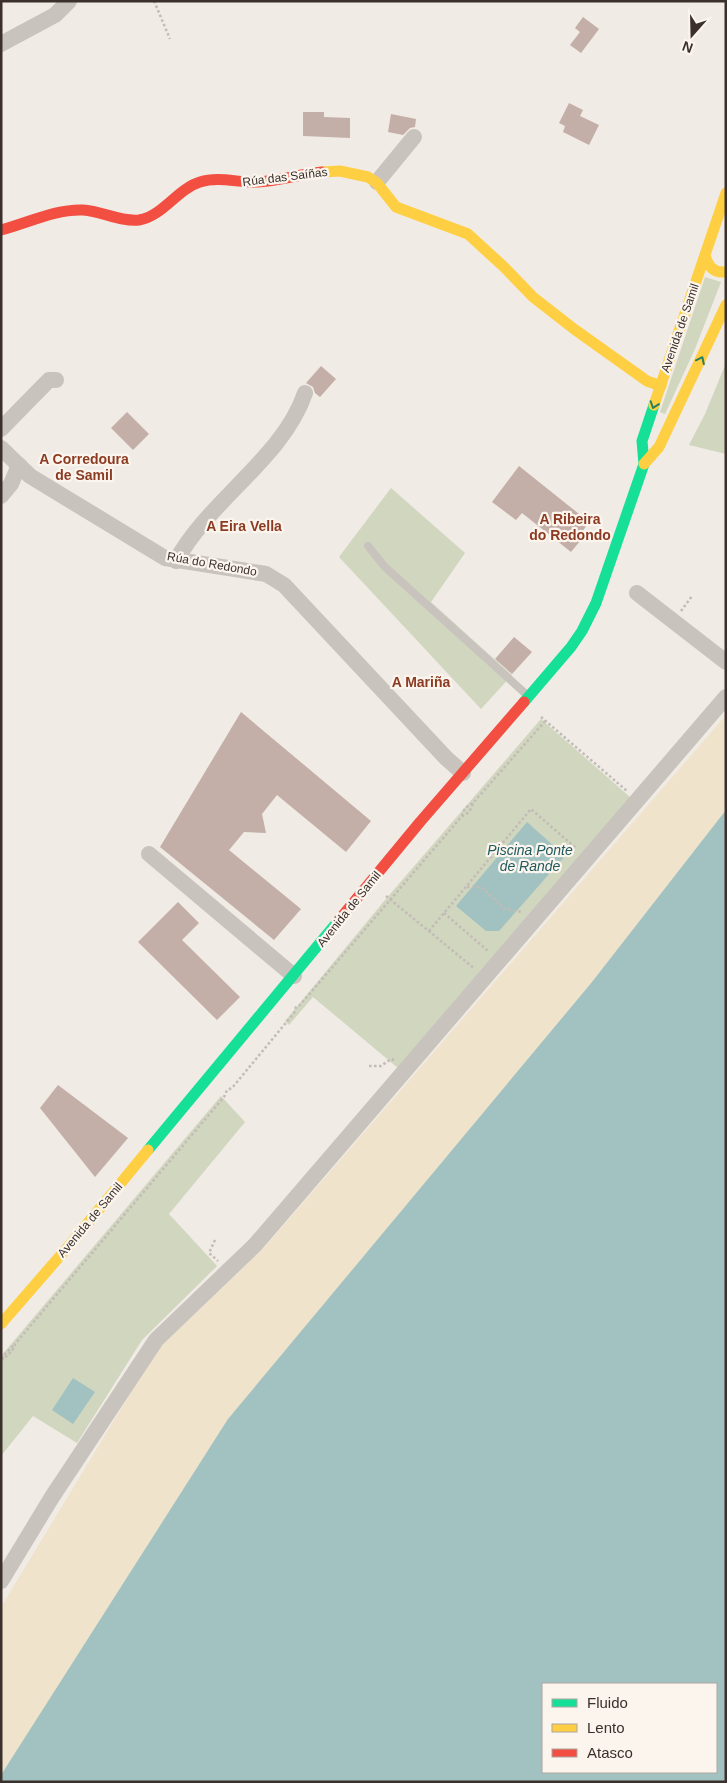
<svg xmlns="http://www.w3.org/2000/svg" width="727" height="1783" font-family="Arial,sans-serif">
	<rect width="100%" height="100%" fill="#f0ebe5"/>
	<!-- green -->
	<g fill="#d1d6bf">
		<polygon points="705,277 721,282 695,349 665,414 660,412"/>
		<polygon points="726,363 726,454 689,445 705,414"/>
		<polygon points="391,488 465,553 431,602 512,675 481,709 339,557"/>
		<polygon points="541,719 630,797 398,1068 313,997 289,1025 285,1021 385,900"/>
		<polygon points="221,1096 245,1122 169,1214 217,1266 142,1340 77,1443 33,1416 1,1456 1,1356"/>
	</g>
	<!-- sand -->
	<polygon fill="#efe3cc" points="726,715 726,1042 1,1782 1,1607 156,1351 263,1249"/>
	<!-- water -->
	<g fill="#a1c2c1" fill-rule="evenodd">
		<path d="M726,810v972h-725v-7l227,-356 364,-437zM543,1684h173v88h-173z"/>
		<polygon points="527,822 565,856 499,931 486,931 456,906"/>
		<polygon points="73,1378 95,1392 73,1424 52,1410"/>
	</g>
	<!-- building -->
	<g fill="#c3afa7">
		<polygon points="583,17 599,29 581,53 570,45 580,32 575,28"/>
		<polygon points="569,103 583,110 580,116 599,125 589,145 563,132 565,126 559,123"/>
		<polygon points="303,112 324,112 324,117 350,118 350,138 303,136"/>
		<polygon points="391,114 416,119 415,127 410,128 403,135 388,132"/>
		<polygon points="321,366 336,379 320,397 315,393 313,387 306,383"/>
		<polygon points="127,412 149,434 133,450 111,428"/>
		<polygon points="519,466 589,522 582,532 585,535 571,552 522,513 516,520 492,502"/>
		<polygon points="514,637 532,652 512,674 495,659"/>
		<polygon points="241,712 371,821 346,852 277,795 262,814 266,833 244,832 229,850 301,909 274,940 160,847"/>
		<polygon points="178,902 199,923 182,940 240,997 217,1020 138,942"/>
		<polygon points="58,1085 128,1138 95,1177 40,1108"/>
	</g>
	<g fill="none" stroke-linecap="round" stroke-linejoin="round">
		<!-- path -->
		<g stroke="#c2bbb6" stroke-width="2.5" stroke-dasharray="2.5 2.5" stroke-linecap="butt">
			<polyline points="154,1 170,39"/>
			<polyline points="681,611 692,596"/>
			<polyline points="541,717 627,791"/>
			<polyline points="462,816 465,808 473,803"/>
			<polyline points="467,887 481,887 505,909 522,912"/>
			<polyline points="386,896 475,969"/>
			<polyline points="444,913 488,951"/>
			<polyline points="429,931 531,809 577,849"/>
			<polyline points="369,1066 381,1066 391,1059 394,1060"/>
			<polyline points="215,1240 209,1253 218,1261"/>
			<polyline points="2,1359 4,1355 14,1345"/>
			<path d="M1,1360c6,-4 12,-8 14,-16l209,-247 3,-7 5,-2 62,-75 2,-6 4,-2 162,-189c5,-1 10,-7 11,-13l73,-83"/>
		</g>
		<!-- lane -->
		<polyline stroke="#c9c3be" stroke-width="8" points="368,546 385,567 527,695"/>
		<!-- street -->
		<g stroke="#c9c3be" stroke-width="16">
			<polyline points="1,44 55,15 69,1"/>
			<polyline points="377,182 414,137"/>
			<polyline points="1,429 49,380 56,380"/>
			<polyline points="1,448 30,476 165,558 266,574 284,585 446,758 463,773"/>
			<polyline points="1,496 11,484 19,465"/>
			<path d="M176,561c33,-61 107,-103 129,-168"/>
			<polyline points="637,593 726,662"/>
			<polyline points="149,854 294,976"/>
			<polyline points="1,1581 52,1497 156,1340 255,1245 726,697"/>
		</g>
		<!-- fast -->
		<g stroke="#16e098" stroke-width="11">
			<polyline points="524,702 571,647 582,631 596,603 644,464 642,441 654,405"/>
			<polyline points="148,1150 339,920"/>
		</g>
		<!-- slow -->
		<g stroke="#ffcf43" stroke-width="11">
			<polyline points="322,172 340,171 368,177 377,183 396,207 468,234 504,267 533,297 574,329 647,381 661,386"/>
			<path d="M705,256c4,11 8,17 21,16"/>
			<polyline points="654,405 726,193"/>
			<polyline points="644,464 659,447 726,305"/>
			<polyline points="1,1324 73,1241 148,1150"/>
		</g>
		<!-- jam -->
		<g stroke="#f24e42" stroke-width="11">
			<path d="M1,230c27,-7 54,-21 82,-20 19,1 37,12 56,10 24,-4 38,-31 61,-38 19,-6 39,1 57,0 22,-1 43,-8 65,-10"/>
			<polyline points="339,920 420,822 524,702"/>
		</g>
	</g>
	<!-- one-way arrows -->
	<defs><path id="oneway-chevron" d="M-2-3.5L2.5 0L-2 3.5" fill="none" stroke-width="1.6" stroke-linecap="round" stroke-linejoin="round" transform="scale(1.25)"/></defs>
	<g stroke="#2a7f5c">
		<use href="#oneway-chevron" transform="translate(701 360) rotate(-64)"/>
		<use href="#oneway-chevron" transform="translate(654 405) rotate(109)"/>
	</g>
	<g text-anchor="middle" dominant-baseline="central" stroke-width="4.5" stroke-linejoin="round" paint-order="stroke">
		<!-- street labels -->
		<g font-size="12" fill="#3b302b" stroke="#fbf5ee">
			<text transform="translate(285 177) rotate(-7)">Rúa das Saíñas</text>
			<text transform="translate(680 328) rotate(-71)">Avenida de Samil</text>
			<text transform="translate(212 564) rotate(10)">Rúa do Redondo</text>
			<text transform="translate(349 909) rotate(-51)">Avenida de Samil</text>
			<text transform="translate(90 1220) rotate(-50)">Avenida de Samil</text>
		</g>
		<!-- neighbourhood labels -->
		<g font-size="14" font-weight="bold" fill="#8c3b22" stroke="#fbf5ee">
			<text x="84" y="459">A Corredoura<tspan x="84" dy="16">de Samil</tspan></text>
			<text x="570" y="519">A Ribeira<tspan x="570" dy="16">do Redondo</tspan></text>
			<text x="244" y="526">A Eira Vella</text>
			<text x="421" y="682">A Mariña</text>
		</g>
		<!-- water labels -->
		<g font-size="14" font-style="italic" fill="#1f5a5e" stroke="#fbf5ee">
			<text x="530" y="850">Piscina Ponte<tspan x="530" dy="16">de Rande</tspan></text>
		</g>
	</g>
	<!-- border -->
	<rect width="727" height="1783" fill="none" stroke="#3b302b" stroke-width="5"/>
	<!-- legend -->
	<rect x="542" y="1683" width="175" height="90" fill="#fbf5ee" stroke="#aea6a0"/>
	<rect x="552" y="1699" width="25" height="8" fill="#16e098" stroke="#aea6a0"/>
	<text x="587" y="1708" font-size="15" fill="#3b302b">Fluido</text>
	<rect x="552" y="1724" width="25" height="8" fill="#ffcf43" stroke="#aea6a0"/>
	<text x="587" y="1733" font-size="15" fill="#3b302b">Lento</text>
	<rect x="552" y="1749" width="25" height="8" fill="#f24e42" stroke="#aea6a0"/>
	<text x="587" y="1758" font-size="15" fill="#3b302b">Atasco</text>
	<!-- north arrow -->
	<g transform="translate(692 35) rotate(200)" stroke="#fbf5ee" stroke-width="4" paint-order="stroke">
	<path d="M0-4L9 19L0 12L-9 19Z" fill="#3b302b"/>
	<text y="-8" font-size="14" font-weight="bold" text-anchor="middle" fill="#3b302b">N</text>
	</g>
</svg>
